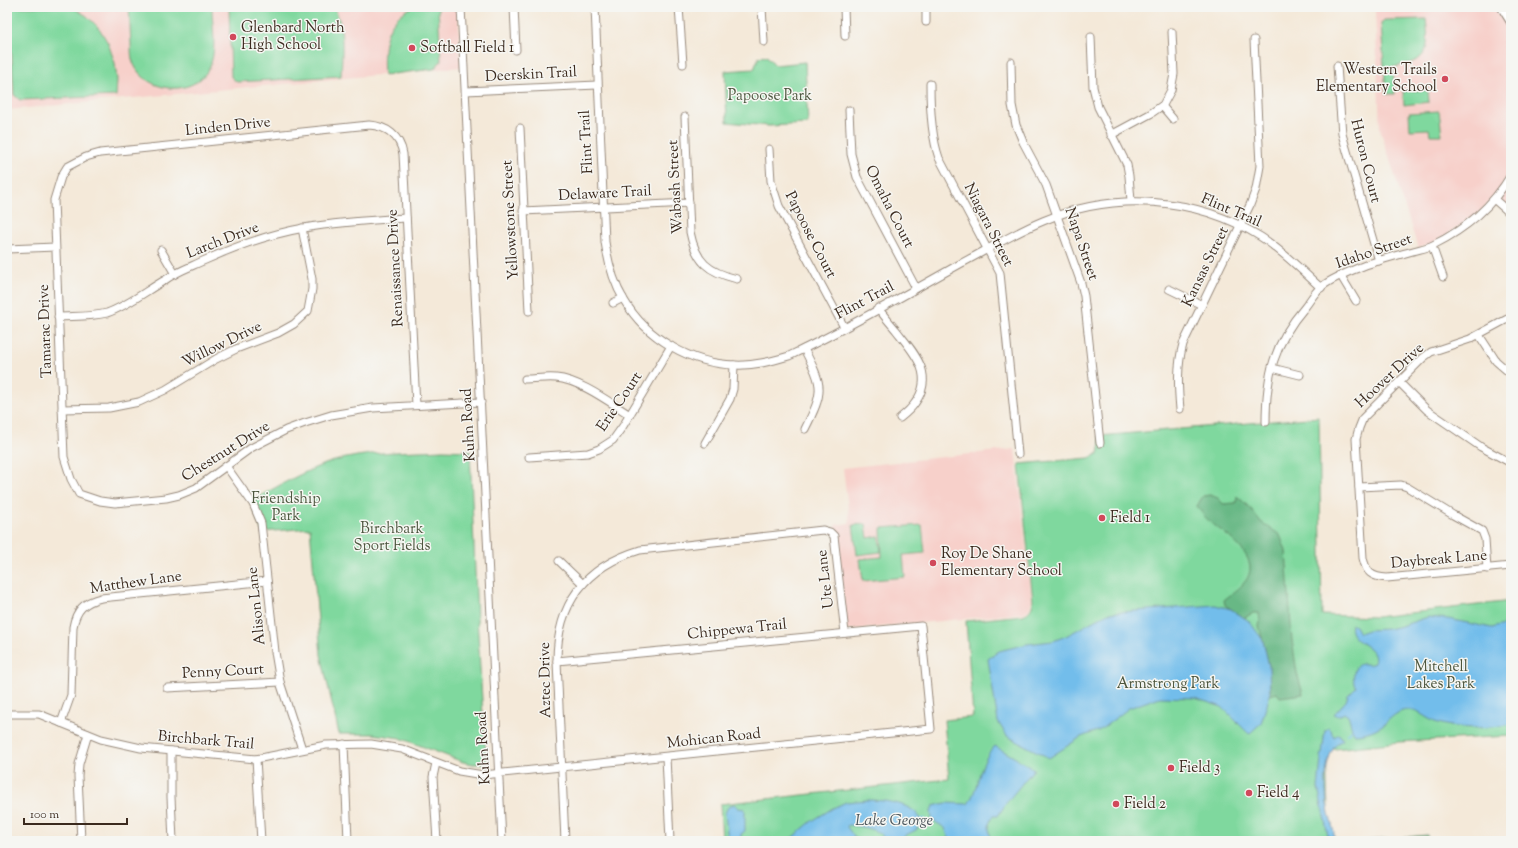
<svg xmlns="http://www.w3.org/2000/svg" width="1518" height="848" font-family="'Sorts Mill Goudy',serif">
	<rect width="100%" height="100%" fill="#f6f6f2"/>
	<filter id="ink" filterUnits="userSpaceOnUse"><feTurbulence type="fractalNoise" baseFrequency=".025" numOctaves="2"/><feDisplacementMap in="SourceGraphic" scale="8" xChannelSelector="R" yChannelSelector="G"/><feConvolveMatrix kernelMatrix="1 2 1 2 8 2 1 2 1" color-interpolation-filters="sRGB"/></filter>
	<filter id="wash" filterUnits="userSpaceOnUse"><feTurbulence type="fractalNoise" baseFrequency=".012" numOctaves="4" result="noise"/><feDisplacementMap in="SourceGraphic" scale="16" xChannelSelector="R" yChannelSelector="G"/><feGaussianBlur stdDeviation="0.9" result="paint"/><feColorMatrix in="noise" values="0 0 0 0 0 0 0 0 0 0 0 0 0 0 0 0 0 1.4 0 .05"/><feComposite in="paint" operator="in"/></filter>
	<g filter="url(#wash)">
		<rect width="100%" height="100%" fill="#f4e9d9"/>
		<!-- built -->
		<g fill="#f7d0ca">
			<polygon points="7,7 458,7 461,67 7,110"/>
			<polygon points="1433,7 1498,7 1511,29 1511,170 1498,193 1478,214 1432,244 1418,248 1380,129 1375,10 1431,9"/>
			<polygon points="1511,182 1511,210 1498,199"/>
			<polygon points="1015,449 1032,601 1029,610 1024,613 847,630 835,525 850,523 843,468"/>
		</g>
		<!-- green -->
		<g fill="#7fd89e" stroke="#5d815e">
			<polygon points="9,7 72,7 87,16 99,28 108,43 115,63 117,80 116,96 20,100 14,95"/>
			<path d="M129,7h83c0,20 7,48 -6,66 -19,26 -66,17 -74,-14 -1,-5 -1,-11 -1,-15 -1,-13 -1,-25 -2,-37z"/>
			<path d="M229,7h105c11,21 8,46 7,69l-104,6 -6,-5z"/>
			<path d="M413,7h25l3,54 -7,8 -50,6c-2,-28 0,-55 29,-68z"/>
			<path d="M1426,19c4,33 2,42 -33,48l2,27h-9l-5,-70 3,-4z"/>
			<polygon points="767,56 775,65 805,62 808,124 769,126 727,122 725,71 754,69 759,57"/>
			<polygon points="1428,90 1429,102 1404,105 1403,91"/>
			<polygon points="1439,111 1442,135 1430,135 1429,129 1410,130 1409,113"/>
			<path d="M1319,417l3,198 54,2 135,-16v135l-112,6 -73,8 3,91h-607l-2,-37 229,-25 -5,-59 29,-3 -7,-96 57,-6c7,-3 9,-6 10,-14l-14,-137 70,-6 9,-4 2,-11 -1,-7z"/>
			<path d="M443,450l27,1 7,167 7,114 3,32h-14l-10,-2 -63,-24 -27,-4h-34l-18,-79 -11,-127 -48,4 -11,-31c26,-14 52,-30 80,-39 36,-11 75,-10 112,-12z"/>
			<polygon points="866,524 868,538 879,536 881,552 857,555 853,525"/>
			<polygon points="922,525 925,553 903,555 905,577 863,581 860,559 882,557 881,528"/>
		</g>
		<!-- forest -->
		<g fill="#67b885" stroke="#517152">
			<path d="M1210,495l8,3 5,6 13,-1 1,-7 14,13 10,13 19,13 6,16 6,89 5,33 6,21 -23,3 -3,-4 -7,2 -1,-29 -10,-40 1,-4 -1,-9h-6l-9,5 -19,-13 -1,-5c6,-5 14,-10 19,-16 25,-27 -24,-52 -39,-68 -2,-3 -5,-7 -7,-10l6,-10z"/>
			<polygon points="1427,835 1429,841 1363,841"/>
		</g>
		<!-- water -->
		<g fill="#72bdeb" stroke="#567484">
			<polygon points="1215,605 1231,609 1249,621 1263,640 1269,666 1270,695 1261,723 1249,734 1222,707 1195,698 1160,697 1129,708 1100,730 1081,737 1049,758 1007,736 998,722 988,659 999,651 1027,644 1053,641 1066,636 1108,613"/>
			<path d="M1428,617l20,2 44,9 19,-5v101c-24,5 -52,6 -76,-2 -10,-4 -16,-12 -28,-12 -10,1 -16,8 -23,14 -8,6 -19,10 -29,10 -5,-6 -4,-12 -7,-19l-3,-2 -7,3 -4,-2 12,-13 2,-6 8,-8 -2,-3c-1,-6 -1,-19 7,-20 5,-1 7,2 13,-1 6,-19 -28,-19 -23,-39l4,2 4,7 9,-3 20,-1 13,-3z"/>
			<path d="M1329,728l2,2 3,7 5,-3 4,6c-20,9 -18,46 -16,64 2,12 7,24 8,37h-6l-11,-53 3,-29 -1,-4 2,-1 3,-24z"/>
			<path d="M995,746l39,23 -27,33 -9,14h-5c-6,7 -4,17 -1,25h-42l-5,-13 -13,-8 -1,-9 2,-5 13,-3 22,1c12,-18 10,-41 27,-58z"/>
			<path d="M867,800c17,0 49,3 55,22l-6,8 -10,5 -7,6h-20l4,-5c-6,-7 -25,-10 -35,-11l-1,2 10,14h-69l24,-20 21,-13 13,-6z"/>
			<polygon points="734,804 738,808 745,809 745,831 741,834 741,841 728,841 725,813 728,807"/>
		</g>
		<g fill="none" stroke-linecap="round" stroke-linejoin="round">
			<!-- stream -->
			<g stroke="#72bdeb" stroke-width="2">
				<polyline points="1347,734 1351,730"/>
				<polyline points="922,819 924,819"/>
			</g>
		</g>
	</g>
	<g filter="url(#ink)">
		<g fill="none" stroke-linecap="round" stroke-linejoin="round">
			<defs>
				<g id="minor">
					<polyline points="461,7 502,841"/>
					<polyline points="514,7 516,50"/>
					<path d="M595,7l10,235c3,20 8,40 19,58 22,38 67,64 111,65 19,1 37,-4 54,-9 58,-27 115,-61 171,-92 27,-14 54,-31 83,-43 71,-30 152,-25 218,16 22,14 40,33 60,51"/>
					<polyline points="679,7 683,64"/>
					<polyline points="762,7 764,42"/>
					<polyline points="844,7 845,36"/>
					<polyline points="926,7 926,22"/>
					<polyline points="1501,7 1511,23"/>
					<polyline points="1091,37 1093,87 1098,107 1127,165 1129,176 1131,201"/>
					<polyline points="1011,62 1012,105 1016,125 1023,142 1046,185 1081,283 1084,296 1100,443"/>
					<polyline points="1337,66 1342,134 1379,261"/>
					<path d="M930,84c0,25 1,51 9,74l61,115 18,181"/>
					<polyline points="466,91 597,85"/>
					<polyline points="1162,106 1173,119"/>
					<polyline points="849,110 851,154 857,177 916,288"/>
					<path d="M685,117l5,115c6,30 18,40 47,47"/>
					<polyline points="520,128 529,311"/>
					<polyline points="1111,135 1150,114 1163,105 1171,90 1174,74 1172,32"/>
					<polyline points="769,149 771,181 779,206 844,327"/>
					<polyline points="1495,200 1511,214"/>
					<polyline points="523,211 689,203"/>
					<polyline points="1432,246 1443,277"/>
					<polyline points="7,249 55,247"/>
					<polyline points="161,250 175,274"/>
					<polyline points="1341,276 1356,301"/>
					<polyline points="1169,289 1202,305"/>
					<polyline points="613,303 623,298"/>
					<path d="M878,308c6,8 12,15 18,22 17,22 40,44 19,73 -4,6 -10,11 -15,15"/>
					<path d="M58,317c16,-1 33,0 49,-4 20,-7 39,-22 58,-33 11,-8 25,-13 38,-19 31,-14 67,-27 101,-33 34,-6 68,-8 102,-10"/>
					<path d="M1511,317l-41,22 -39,13 -8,6 -60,60 -4,10 -3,11 7,119c3,14 8,19 24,20l124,-12"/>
					<polyline points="1479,335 1496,361 1511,374"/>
					<path d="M804,349c20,38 20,42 1,80"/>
					<polyline points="1272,368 1300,375"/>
					<path d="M525,379c10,0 21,-2 31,-1 24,2 53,24 74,37"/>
					<polyline points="1399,382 1427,410 1481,447 1511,463"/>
					<path d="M416,405l-13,-251c-3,-18 -16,-28 -34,-29l-269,28 -14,4 -19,10 -6,10 -7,23 10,257 7,22 8,15 21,7 15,2 51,-5 13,-3 17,-7 55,-40 35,-18 19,-7 26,-8 42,-7 108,-6"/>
					<polyline points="62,409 109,408 139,402 165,390 216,359 236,349 278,333 294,324 308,311 312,289 312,279 302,228"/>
					<path d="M1180,409c-2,-22 -3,-43 3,-65l67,-139 6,-16 4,-23 -6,-126"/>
					<path d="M1266,422c0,-47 8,-79 39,-115 5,-6 9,-14 15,-19 10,-9 26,-15 38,-20 17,-7 37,-12 55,-17 7,-2 14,-3 20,-6 33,-16 59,-38 78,-70"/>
					<polyline points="705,443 730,399 733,389 734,365"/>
					<polyline points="529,457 588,453 599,449 613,440 623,426 671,346"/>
					<polyline points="226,466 253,504 261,523 275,652 280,682 302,749"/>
					<polyline points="1359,487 1401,485 1407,487 1453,515 1482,531 1485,539 1487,569"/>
					<polyline points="559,561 583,584"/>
					<polyline points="167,688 280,682"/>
					<polyline points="7,714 39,714 101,739 141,748 256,759 326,745 371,744 402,749 459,771 483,775 931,729 921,626 557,661"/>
					<path d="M61,723l10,-28 2,-68c3,-17 11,-25 28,-29l166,-17"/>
					<polyline points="344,744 348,841"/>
					<polyline points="171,751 171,797 173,841"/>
					<polyline points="666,757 670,841"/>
					<polyline points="256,759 261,841"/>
					<polyline points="436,763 433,777 437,841"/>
					<polyline points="81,841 78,776 79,764 88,734"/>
					<path d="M565,841l-8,-180c0,-57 27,-94 83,-111l183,-20 7,2 4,4 11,97"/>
				</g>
			</defs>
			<!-- minor casing -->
			<use href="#minor" stroke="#988a7c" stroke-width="9"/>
			<!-- minor -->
			<use href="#minor" stroke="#fff" stroke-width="7"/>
		</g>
	</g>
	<!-- markers -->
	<g fill="#d1495b" stroke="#f6f6f2" stroke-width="1.5">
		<circle cx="233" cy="37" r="4"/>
		<circle cx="412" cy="48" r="4"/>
		<circle cx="1445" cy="79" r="4"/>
		<circle cx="1102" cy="518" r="4"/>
		<circle cx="933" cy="563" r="4"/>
		<circle cx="1171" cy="768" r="4"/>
		<circle cx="1249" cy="793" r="4"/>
		<circle cx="1116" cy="804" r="4"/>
	</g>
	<g text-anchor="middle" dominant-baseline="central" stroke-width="3" stroke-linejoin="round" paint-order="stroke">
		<!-- poi labels -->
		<g font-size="15" fill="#3b2a1e" stroke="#f6f6f2" text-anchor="start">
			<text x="241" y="28">Glenbard North<tspan x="241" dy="17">High School</tspan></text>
			<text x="420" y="48">Softball Field 1</text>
			<text x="1437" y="70" text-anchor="end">Western Trails<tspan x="1437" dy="17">Elementary School</tspan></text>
			<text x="1110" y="518">Field 1</text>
			<text x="941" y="554">Roy De Shane<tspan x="941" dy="17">Elementary School</tspan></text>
			<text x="1179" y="768">Field 3</text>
			<text x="1257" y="793">Field 4</text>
			<text x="1124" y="804">Field 2</text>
		</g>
		<!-- street labels -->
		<g font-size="15" fill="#3b2a1e" stroke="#f6f6f2">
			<text transform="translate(531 75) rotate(-3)">Deerskin Trail</text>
			<text transform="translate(228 127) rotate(-6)">Linden Drive</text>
			<text transform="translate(587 142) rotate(-93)">Flint Trail</text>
			<text transform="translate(1365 161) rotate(76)">Huron Court</text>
			<text transform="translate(676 187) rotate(-93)">Wabash Street</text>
			<text transform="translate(605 194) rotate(-3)">Delaware Trail</text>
			<text transform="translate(889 207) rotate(63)">Omaha Court</text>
			<text transform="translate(1231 211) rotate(23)">Flint Trail</text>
			<text transform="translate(511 220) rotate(-93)">Yellowstone Street</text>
			<text transform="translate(988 225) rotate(63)">Niagara Street</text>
			<text transform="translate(810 235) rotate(63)">Papoose Court</text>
			<text transform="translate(223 241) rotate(-21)">Larch Drive</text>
			<text transform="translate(1081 244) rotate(71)">Napa Street</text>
			<text transform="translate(1374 252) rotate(-19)">Idaho Street</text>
			<text transform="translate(1206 267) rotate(-64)">Kansas Street</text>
			<text transform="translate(396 268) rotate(-93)">Renaissance Drive</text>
			<text transform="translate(865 301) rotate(-28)">Flint Trail</text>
			<text transform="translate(46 331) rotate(-92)">Tamarac Drive</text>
			<text transform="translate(222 345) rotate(-26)">Willow Drive</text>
			<text transform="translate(1390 376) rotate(-43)">Hoover Drive</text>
			<text transform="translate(620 402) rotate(-56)">Erie Court</text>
			<text transform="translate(469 425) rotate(-93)">Kuhn Road</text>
			<text transform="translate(226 452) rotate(-32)">Chestnut Drive</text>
			<text transform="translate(1439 560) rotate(-5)">Daybreak Lane</text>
			<text transform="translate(826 579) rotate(-97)">Ute Lane</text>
			<text transform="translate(136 583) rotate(-8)">Matthew Lane</text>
			<text transform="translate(257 606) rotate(-96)">Alison Lane</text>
			<text transform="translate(737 630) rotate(-6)">Chippewa Trail</text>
			<text transform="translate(223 672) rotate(-3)">Penny Court</text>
			<text transform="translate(546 680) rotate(-91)">Aztec Drive</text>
			<text transform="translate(714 739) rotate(-6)">Mohican Road</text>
			<text transform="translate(206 741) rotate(5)">Birchbark Trail</text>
			<text transform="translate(484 748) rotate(-93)">Kuhn Road</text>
		</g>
		<!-- park labels -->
		<g font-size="15" fill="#4c563e" stroke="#f6f6f2">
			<text x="770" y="96">Papoose Park</text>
			<text x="286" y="499">Friendship<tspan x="286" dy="17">Park</tspan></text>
			<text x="392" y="529">Birchbark<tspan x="392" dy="17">Sport Fields</tspan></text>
			<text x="1441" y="667">Mitchell<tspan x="1441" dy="17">Lakes Park</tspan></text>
			<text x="1168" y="684">Armstrong Park</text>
		</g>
		<!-- water labels -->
		<g font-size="16" font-style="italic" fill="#4c565c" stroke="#f6f6f2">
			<text x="894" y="821">Lake George</text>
		</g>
	</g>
	<!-- margin -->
	<rect width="1518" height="848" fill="none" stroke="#f6f6f2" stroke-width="24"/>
	<!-- scale -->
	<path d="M24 818v6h103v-6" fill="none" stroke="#3b2a1e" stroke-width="2"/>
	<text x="30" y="818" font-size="12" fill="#3b2a1e" stroke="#f6f6f2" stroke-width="3" paint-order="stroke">100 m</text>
</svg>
